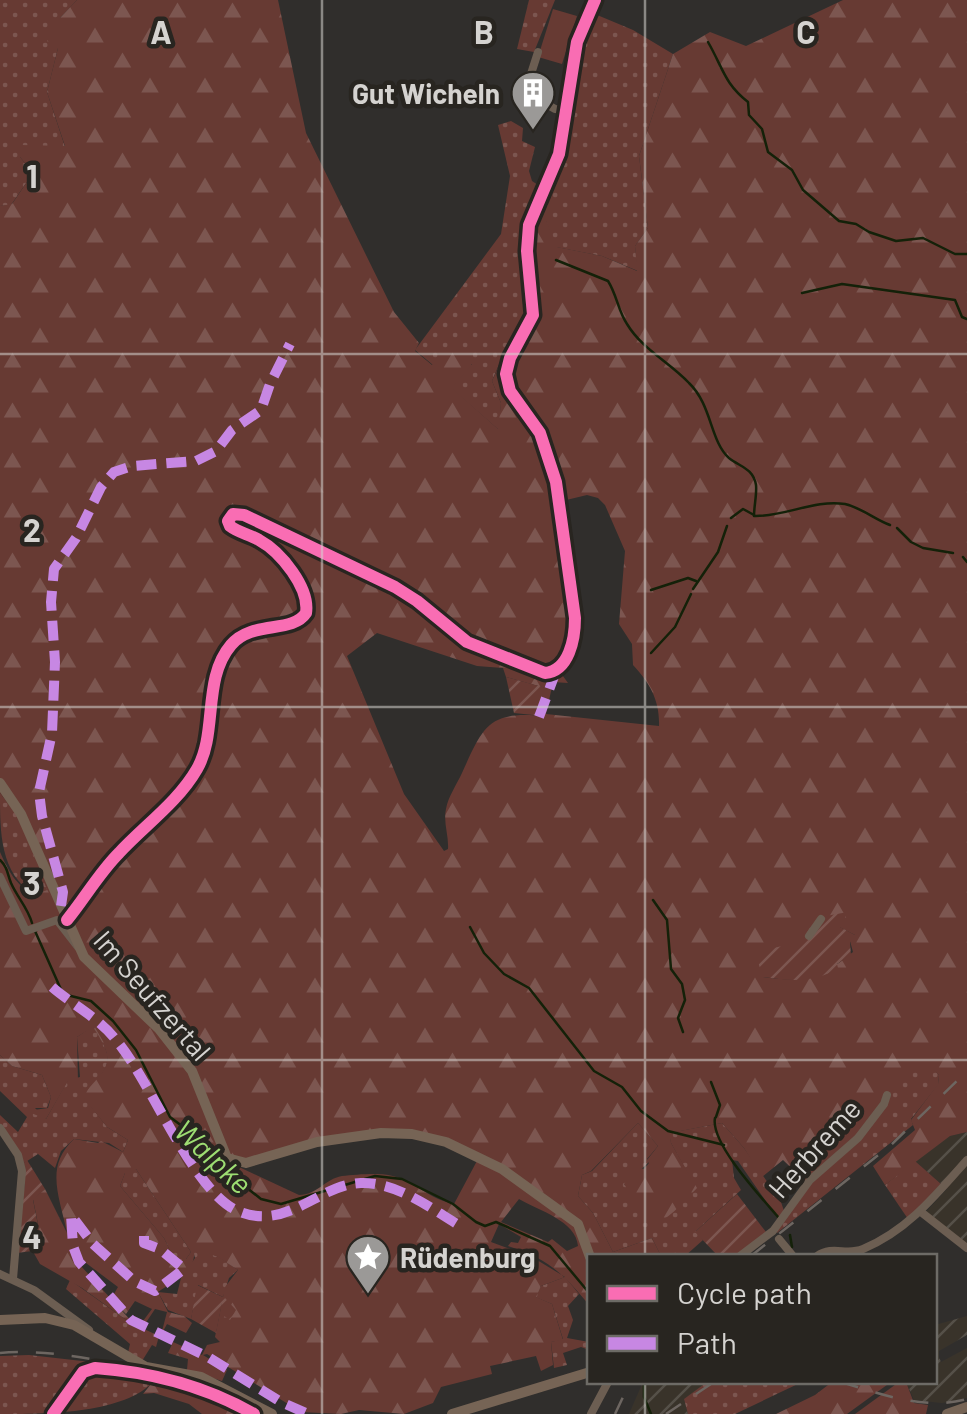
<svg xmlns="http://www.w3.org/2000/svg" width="967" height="1414" font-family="Barlow,sans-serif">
	<defs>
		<pattern id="industrial-furrows" width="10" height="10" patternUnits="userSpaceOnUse" patternTransform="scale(2.5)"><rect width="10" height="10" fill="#39332a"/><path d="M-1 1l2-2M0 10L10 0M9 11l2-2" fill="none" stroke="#555048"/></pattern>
		<pattern id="grass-dots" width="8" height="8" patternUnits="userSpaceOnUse" patternTransform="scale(2.5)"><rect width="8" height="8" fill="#673a33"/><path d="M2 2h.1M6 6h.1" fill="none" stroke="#7c5650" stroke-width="1.8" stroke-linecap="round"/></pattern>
		<pattern id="forest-firs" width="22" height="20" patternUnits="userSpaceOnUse" patternTransform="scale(2.5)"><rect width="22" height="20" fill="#673a33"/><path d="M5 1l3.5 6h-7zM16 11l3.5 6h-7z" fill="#7c5650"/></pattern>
		<pattern id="garden-furrows" width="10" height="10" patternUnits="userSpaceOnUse" patternTransform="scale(2.5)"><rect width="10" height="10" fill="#673a33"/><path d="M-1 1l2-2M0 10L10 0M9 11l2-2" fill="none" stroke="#7c5650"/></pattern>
	</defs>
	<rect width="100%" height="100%" fill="#302e2c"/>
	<!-- industrial -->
	<g fill="url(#industrial-furrows)">
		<polygon points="967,1132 967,1245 925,1213 947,1189 915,1161 950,1136"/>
		<polygon points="967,1316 967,1335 939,1351 939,1357 941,1362 967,1348 967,1398 942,1403 914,1400 906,1382 934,1382 935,1325"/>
		<polygon points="643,1382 707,1382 707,1383 684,1399 688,1414 629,1414"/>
	</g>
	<!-- grass -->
	<g fill="url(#grass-dots)">
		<polygon points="0,0 77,0 60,18 58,48 47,92 65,147 20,157 33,173 11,205 0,206"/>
		<polygon points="529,0 555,0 534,52 517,49"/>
		<polygon points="590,12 633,30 673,54 639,156 648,228 635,246 638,271 602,256 556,247 546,221 533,219 560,157 580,39"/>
		<polygon points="511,121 523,128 522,141 535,147 529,171 532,181 544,189 525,228 525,245 518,248 526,257 528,317 507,345 492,381 501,403 499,430 451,388 472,364 433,365 415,350 501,234 510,176 498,125"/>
		<path d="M0,793l19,24 29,73 -14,5c-34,-23 -34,-61 -34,-102z"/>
		<path d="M93,1026c24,37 17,39 -10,70l24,31 21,13 -5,12 -14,-9 -35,-4 -13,12 -6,17 -17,-14 -14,9 -24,-39v-9l18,17 9,-15 -27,-26v-36l12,11 30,9 9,22 -4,11h-12l11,11 22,-39 12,-3 -3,-40z"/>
		<polygon points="911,1068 933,1068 939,1075 938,1085 911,1119 913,1125 777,1233 777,1227 795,1201"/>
		<polygon points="638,1123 658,1146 647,1159 649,1162 624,1185 696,1188 671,1143 669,1133 722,1123 744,1148 781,1202 784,1211 779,1220 738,1161 732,1160 734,1178 741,1190 696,1231 703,1240 685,1256 661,1256 652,1238 613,1252 593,1213 578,1196 582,1175 592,1171"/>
		<polygon points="915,1161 941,1184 908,1219 885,1185"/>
		<polygon points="136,1169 191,1252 186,1259 174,1259 164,1238 120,1186 125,1173"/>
		<polygon points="192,1246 219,1257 238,1270 229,1278 223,1297 198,1285 191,1319 168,1310 158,1292 177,1294 181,1278 195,1258"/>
		<polygon points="565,1277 579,1294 568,1306 573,1320 567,1338 589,1342 589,1350 581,1347 563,1353 567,1365 554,1368 551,1342 563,1339 552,1304 535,1297 541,1286"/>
		<polygon points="70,1280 129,1322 159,1336 156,1347 152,1345 142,1361 128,1353 130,1344 66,1289"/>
		<path d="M29,1355l62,7 92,22h-32c-32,30 -107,30 -151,30v-58z"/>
		<polygon points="707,1382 802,1382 735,1414 688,1414 684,1399"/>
	</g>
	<!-- forest -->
	<g fill="url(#forest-firs)" fill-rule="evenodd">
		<path d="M77,0h201l28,133 88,179 25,31 -4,8 17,14 17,-20 23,20 -20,23 46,41 3,-26 -9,-22 16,-35 22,-31 1,-97 15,2 11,27 45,9 35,15 -2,-25 13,-18 -9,-72 34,-102 37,-22 36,14 97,-46h124v1132l-17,4 -65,49 -12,-19 42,-36 -4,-10 27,-36 1,-9 -6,-6 -21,-1 -47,58 -59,56 -23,-22 -21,17 -18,-29 -22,-25 -52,10 1,10 26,45c-40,42 -40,45 -73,-4l13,-17 7,2 5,-6 -2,-3 11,-14 -20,-23 -47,48 -9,4 -4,21 15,17 20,39 39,-14 9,18h-71l-1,49c-26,-32 -41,-46 -81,-59l3,-4 7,1 3,-6 -22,-13 -8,18 41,15 33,20 -24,9 -5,11 16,7 11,36 -12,2 2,23 -12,6 -5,-15 -46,10 2,8 -51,13 -8,16 -29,11 -45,-4 -18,4 -40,-2 -94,-58 -4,1 24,15 -5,11 -35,-11 1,-11 -20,-6 5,-11 29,13 5,-10 13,-3 -5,-5 10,-50 13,-17 -20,-13 -24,-9c3,25 -19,32 -36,44l10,20 16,4 8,7 -6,10 -19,-9 -6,11 6,-23 -12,-3 -12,18 -3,-2 12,-16 -17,-8 -9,13 -15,-15 7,-12 -36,-27 -2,5 54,59 -5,-2 -47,-34 -42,-24 -13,-23 13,-7 -7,-35 12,-10 22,44c-7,-36 -23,-66 7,-94l24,4 3,-2 22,11 5,-12 -21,-13 -25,-31c27,-31 35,-33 11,-69l-16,10 1,45 -10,-1 -22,38 -20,-8 22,-3 3,-11 -9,-22 -30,-9 -12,-11v-203c9,20 15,32 34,43l13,-5 -28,-73 -19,-24v-587l12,-2 21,-31 -13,-16 1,-12 44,1 -18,-54 11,-44 -11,-7 13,-23zM587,495l11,3 7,7 20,46 -6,73 13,20 1,21c17,18 27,36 26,61l-113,-12 7,-32 15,1 -8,-11 9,-18 8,-34 -15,-119zM377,633l100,33 26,2 3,9 43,12 -7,27c-54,-5 -59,11 -80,57 -5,11 -14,24 -16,36 -3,13 3,27 2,40l-4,2 -40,-57 -57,-138zM820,917l35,18 -5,6 3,11c-33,27 -48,31 -90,25l25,-32 15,-5zM397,1135l49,10 32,14 -24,45c-33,-7 -43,-31 -80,-30 -11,0 -23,1 -32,2 -17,3 -25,19 -43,19l-60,-28 64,-20zM136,1169l55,83 -5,7h-12l-10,-21 -44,-52 5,-13 6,4zM519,1199c21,12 57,22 59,47l-11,5 -15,-12 -4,3 -47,-20z"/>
		<polygon points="182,1382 226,1397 256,1414 202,1414 189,1404 154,1393 143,1394 151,1384"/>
		<polygon points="832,1382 891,1382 847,1414 776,1414 815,1395"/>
		<polygon points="899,1382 906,1382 914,1403 928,1405 926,1414 855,1414"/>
	</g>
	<!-- garden -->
	<g fill="url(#garden-furrows)">
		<polygon points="506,677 550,689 543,716 514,713"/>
		<path d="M848,912l-8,15 15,8 1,3 -6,4 1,13 -14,9 1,4c-23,15 -48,13 -75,9l-6,-18 7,-9c31,-7 37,-6 56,-33z"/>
		<polygon points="27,1160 45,1189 33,1200 40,1235 28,1241 32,1251 17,1253 25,1181 24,1163"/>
		<polygon points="737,1194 766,1232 736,1256 718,1256 695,1232"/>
		<polygon points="197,1285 225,1298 236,1310 230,1320 221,1314 222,1303 216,1333 191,1319"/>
	</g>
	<!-- pitch -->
	<polygon fill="#673a33" points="553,9 577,16 562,64 538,57"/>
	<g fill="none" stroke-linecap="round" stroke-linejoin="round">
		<!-- stream -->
		<g stroke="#142109" stroke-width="2.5">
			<path d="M708,42c15,26 16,41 40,60l1,13 13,14 6,23 24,18 11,20 36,31 17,3 13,8 27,9 27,-3 32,16h12"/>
			<path d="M556,260l52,21c9,14 10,30 19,43 15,25 42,38 62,59 23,22 21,58 40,75 11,9 24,10 27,27 1,9 -2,21 -2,31 30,1 61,-17 91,-12 17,4 29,15 45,21"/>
			<polyline points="802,293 842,284 955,300 962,317 967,319"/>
			<polyline points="731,518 743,509 754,515"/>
			<polyline points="897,528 911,542 923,548 953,553"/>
			<polyline points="963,557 967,562"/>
			<polyline points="693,589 718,552 727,526"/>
			<polyline points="651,590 688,578 696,581"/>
			<polyline points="651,653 675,627 691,594"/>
			<path d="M0,860c8,8 7,13 11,23 6,14 17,25 21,40"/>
			<polyline points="653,900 667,920 671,969 682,984 685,1000 678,1018 683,1032"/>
			<polyline points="470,927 484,953 504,974 529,988 594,1071 622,1087 641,1111 668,1131 724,1145"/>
			<polyline points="35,931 63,994 91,1001 113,1021 136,1050 170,1117 207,1145 218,1165 261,1199 281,1204 375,1176 402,1179 453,1204 476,1222 485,1226 496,1222 550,1246 590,1294"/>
			<polyline points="711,1082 720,1105 716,1117"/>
			<path d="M715,1118c-5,25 47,80 64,100"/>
			<polyline points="790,1235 792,1247"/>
			<polyline points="787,1256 788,1256"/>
			<polyline points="644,1382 644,1397 651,1414"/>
		</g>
		<!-- minor -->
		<g stroke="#6c5e52" stroke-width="8">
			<polyline points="538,52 530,77 531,95 555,109 566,110"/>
			<polyline points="0,877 26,931 57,920 78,947"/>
			<path d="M67,920c18,-22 32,-47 52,-67 25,-27 59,-51 78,-84 21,-36 5,-90 34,-124 21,-25 61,-11 75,-32 4,-25 -25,-61 -47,-73 -10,-6 -20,-7 -29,-14l-2,-5 5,-7 11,1 151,72 22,14 50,41 78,31c24,-2 30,-34 30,-55l-19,-136 -16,-49 -30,-42 -4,-17 4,-16 23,-43 -6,-64 2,-26 30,-71 18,-112 18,-42"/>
			<polyline points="809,936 821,919"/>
			<polyline points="0,1128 18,1155 22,1171 13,1279"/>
			<polyline points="921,1212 967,1248"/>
			<polyline points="779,1239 793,1256"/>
			<polyline points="740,1256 773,1231 810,1180 858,1138 884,1104 887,1095"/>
			<path d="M817,1256c16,-11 29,0 46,-7 44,-18 73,-54 104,-89"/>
			<polyline points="0,1274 34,1290 89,1330"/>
			<polyline points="591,1414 608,1382"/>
		</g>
		<!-- major -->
		<g stroke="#766455" stroke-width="10">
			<polyline points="0,783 21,814 84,957 159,1029 192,1071 227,1158 246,1163 317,1142 381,1133 412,1134 446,1142 502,1169 578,1224 590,1257"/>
			<polyline points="0,1320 45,1318 74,1325 146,1367 201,1377 272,1414"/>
			<polyline points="452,1414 590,1372"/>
			<polyline points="947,1414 967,1407"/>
		</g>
		<!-- rail -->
		<g stroke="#6d6661" stroke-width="2.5" stroke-dasharray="18 18" stroke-linecap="butt">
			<polyline points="751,1256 891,1145 967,1071"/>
			<path d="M0,1353c75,-7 197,28 264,61"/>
			<path d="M841,1382c40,12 84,29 126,17"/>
			<polyline points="615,1414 630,1382"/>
			<polyline points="666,1414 714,1382"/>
		</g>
		<!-- quiet -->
		<g stroke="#c787e3" stroke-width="10" stroke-dasharray="20 10" stroke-linecap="butt">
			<polyline points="539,717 556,671"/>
			<polyline points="61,906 63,892 42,816 39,792 52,733 55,662 51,602 54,569 76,538 101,487 114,472 132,466 196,461 216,451 232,430 261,410 270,384 290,344"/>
			<path d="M52,987c21,18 47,31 64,53 35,41 77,152 122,171 49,21 81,-27 123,-28 35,-1 68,24 96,41"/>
			<polyline points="144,1236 144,1243 160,1249 184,1269 155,1291 134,1281 93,1244 71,1215 73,1246 79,1262 131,1320 208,1357 281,1402 308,1414"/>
		</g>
		<defs>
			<g id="cycleway">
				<path d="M67,920c18,-22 32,-47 52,-67 25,-27 59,-51 78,-84 21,-36 5,-90 34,-124 21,-25 61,-11 75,-32 4,-25 -25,-61 -47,-73 -10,-6 -20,-7 -29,-14l-2,-5 5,-7 11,1 151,72 22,14 50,41 78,31c24,-2 30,-34 30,-55l-19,-136 -16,-49 -30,-42 -4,-17 4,-16 23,-43 -6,-64 2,-26 30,-71 18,-112 18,-42"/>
				<path d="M53,1414l30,-42 12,-4c57,4 110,18 159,46"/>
			</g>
		</defs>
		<!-- cycleway casing -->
		<use href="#cycleway" stroke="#282520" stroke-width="19"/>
		<!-- cycleway -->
		<use href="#cycleway" stroke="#f96db3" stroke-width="12"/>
	</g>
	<!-- grid -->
	<path fill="none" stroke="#d5d3d0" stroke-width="2.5" stroke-opacity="0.55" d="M322,0v1414M645,0v1256M0,354h967M0,707h967M0,1060h967M645,1382v32"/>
	<!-- icons -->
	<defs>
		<symbol id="building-pin" viewBox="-11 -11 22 30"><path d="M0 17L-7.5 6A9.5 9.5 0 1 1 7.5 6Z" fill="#9b9997" stroke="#282520"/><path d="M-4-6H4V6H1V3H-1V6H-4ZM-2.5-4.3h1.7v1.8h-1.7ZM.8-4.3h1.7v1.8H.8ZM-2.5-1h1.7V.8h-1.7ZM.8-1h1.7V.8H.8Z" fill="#fff"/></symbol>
		<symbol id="sight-pin" viewBox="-11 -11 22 30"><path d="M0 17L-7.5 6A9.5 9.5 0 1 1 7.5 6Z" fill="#9b9997" stroke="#282520"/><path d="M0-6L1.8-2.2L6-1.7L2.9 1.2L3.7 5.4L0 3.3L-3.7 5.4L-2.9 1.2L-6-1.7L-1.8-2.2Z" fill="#fff"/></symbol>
	</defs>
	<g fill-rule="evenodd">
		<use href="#building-pin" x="508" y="68" width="50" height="68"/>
		<use href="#sight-pin" x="343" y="1232" width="50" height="68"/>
	</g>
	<g text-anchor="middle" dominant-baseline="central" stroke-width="9" stroke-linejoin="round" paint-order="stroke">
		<!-- poi labels -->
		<g font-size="28" font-weight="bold" fill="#d5d3d0" stroke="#282520" text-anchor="end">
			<text x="500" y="93">Gut Wicheln</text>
			<text x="400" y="1257" text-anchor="start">Rüdenburg</text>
		</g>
		<!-- street labels -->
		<g font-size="28" fill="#d5d3d0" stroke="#282520">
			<text transform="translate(153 995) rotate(49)">Im Seufzertal</text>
			<text transform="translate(814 1148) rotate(-48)">Herbreme</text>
		</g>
		<!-- water labels -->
		<g font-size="30" font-style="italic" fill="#9ddd72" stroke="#282520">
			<text transform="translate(214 1156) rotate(43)">Walpke</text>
		</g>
	</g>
	<g font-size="32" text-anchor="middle" font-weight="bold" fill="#d5d3d0" stroke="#282520" stroke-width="9" stroke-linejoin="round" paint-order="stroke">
		<text x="161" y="44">A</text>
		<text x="484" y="44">B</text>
		<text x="806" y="44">C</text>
		<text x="32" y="188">1</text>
		<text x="32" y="542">2</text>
		<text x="32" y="895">3</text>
		<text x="32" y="1249">4</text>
	</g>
	<!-- legend -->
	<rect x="587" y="1254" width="350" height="130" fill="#282520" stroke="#6d6b66" stroke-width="2.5"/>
	<rect x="607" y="1286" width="50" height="15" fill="#f96db3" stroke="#6d6b66" stroke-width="2.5"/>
	<text x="677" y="1304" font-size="30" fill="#d5d3d0">Cycle path</text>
	<rect x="607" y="1336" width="50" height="15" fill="#c787e3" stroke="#6d6b66" stroke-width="2.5"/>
	<text x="677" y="1354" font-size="30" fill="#d5d3d0">Path</text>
</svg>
